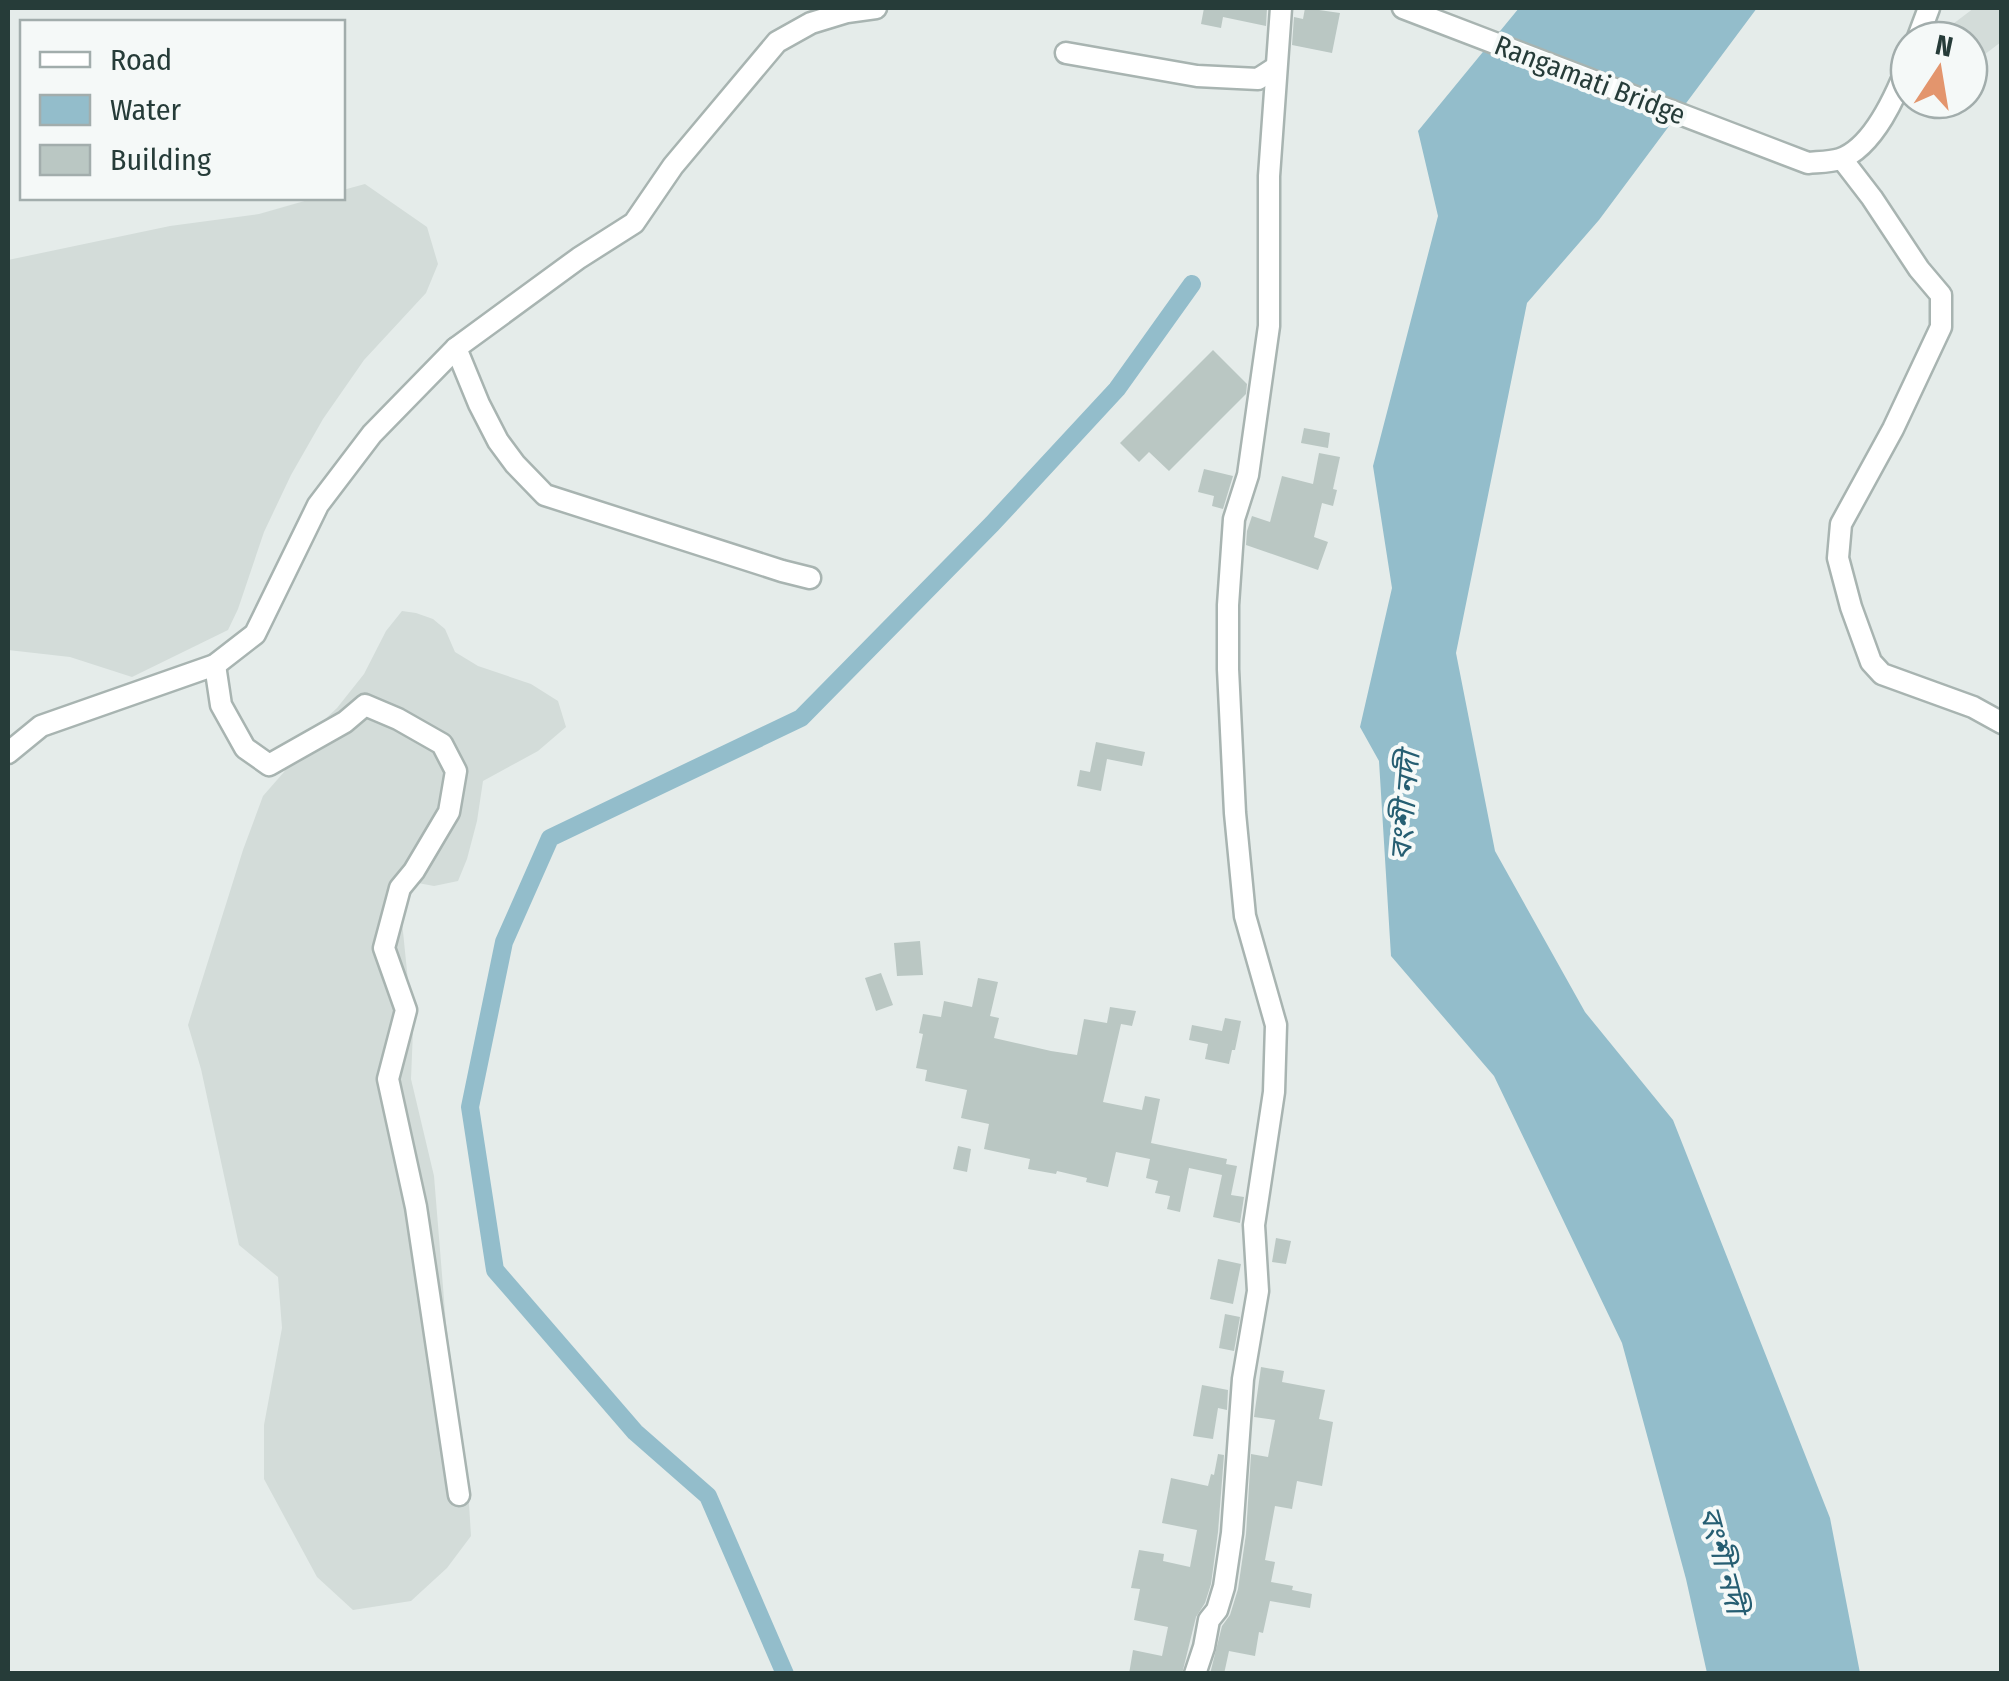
<svg xmlns="http://www.w3.org/2000/svg" width="2009" height="1681" font-family="'Fira Sans Condensed','Noto Sans Bengali',sans-serif">
	<rect width="100%" height="100%" fill="#e5ecea"/>
	<!-- built -->
	<g fill="#d3dcd9">
		<polygon points="1974,8 2002,8 2001,42 1976,61 1969,53 1969,40 1959,40 1949,27"/>
		<polygon points="365,184 427,227 438,264 426,293 364,360 323,419 291,475 264,532 238,609 228,630 132,677 70,657 8,650 8,260 170,226 259,214 315,198 342,198 343,190"/>
		<polygon points="402,611 416,613 433,619 445,629 455,652 478,666 531,684 558,701 566,727 538,751 483,781 477,821 467,859 458,881 434,886 418,883 401,912 413,1030 411,1079 434,1176 446,1324 468,1488 471,1536 447,1568 411,1601 353,1610 317,1577 264,1479 264,1425 282,1328 278,1277 239,1245 201,1069 188,1025 243,850 263,796 284,772 304,739 337,708 364,674 386,631"/>
	</g>
	<!-- water -->
	<polygon fill="#93bdcb" points="1519,8 1757,8 1599,220 1527,303 1456,653 1495,851 1585,1012 1673,1120 1830,1518 1860,1673 1707,1673 1686,1579 1622,1343 1494,1076 1391,956 1379,761 1360,727 1392,588 1373,466 1438,216 1418,131"/>
	<g fill="none" stroke-linecap="round" stroke-linejoin="round">
		<!-- canal -->
		<polyline stroke="#93bdcb" stroke-width="18" points="785,1674 708,1496 635,1432 495,1270 470,1107 504,942 550,838 801,718 992,524 1117,389 1192,284"/>
	</g>
	<!-- building -->
	<g fill="#bac7c3">
		<polygon points="1204,8 1267,8 1266,26 1223,17 1221,28 1201,24"/>
		<polygon points="1305,8 1340,13 1332,53 1292,45 1294,17 1303,19"/>
		<polygon points="1213,350 1247,384 1246,394 1169,471 1149,452 1139,462 1120,443"/>
		<polygon points="1304,428 1330,433 1328,448 1301,443"/>
		<polygon points="1319,453 1340,457 1333,489 1337,490 1333,506 1322,503 1314,537 1328,542 1318,570 1246,545 1247,531 1252,516 1270,522 1282,476 1313,484"/>
		<polygon points="1204,469 1233,476 1223,509 1212,506 1214,496 1198,492"/>
		<polygon points="1096,742 1145,752 1142,766 1107,759 1101,791 1077,786 1080,770 1090,772"/>
		<polygon points="920,941 923,975 897,976 894,943"/>
		<polygon points="881,973 893,1005 876,1011 865,978"/>
		<polygon points="978,978 998,982 990,1016 999,1018 994,1038 1051,1051 1077,1055 1084,1019 1107,1023 1110,1007 1136,1011 1132,1026 1121,1024 1103,1102 1142,1110 1145,1096 1160,1099 1151,1143 1227,1159 1226,1164 1237,1166 1231,1195 1244,1197 1240,1223 1213,1217 1222,1175 1189,1168 1180,1212 1167,1209 1170,1196 1155,1193 1158,1181 1146,1178 1150,1159 1116,1152 1108,1187 1086,1182 1087,1178 1057,1171 1056,1174 1028,1169 1030,1159 984,1149 989,1124 961,1118 967,1090 925,1081 927,1070 916,1068 923,1034 919,1033 923,1014 941,1017 944,1001 972,1007"/>
		<polygon points="1225,1018 1241,1021 1235,1050 1232,1050 1229,1064 1205,1059 1208,1044 1189,1040 1192,1025 1222,1031"/>
		<polygon points="958,1146 971,1149 967,1172 953,1169"/>
		<polygon points="1276,1238 1291,1241 1286,1264 1272,1262"/>
		<polygon points="1218,1259 1241,1264 1233,1304 1210,1299"/>
		<polygon points="1225,1314 1240,1317 1234,1351 1219,1348"/>
		<polygon points="1261,1367 1284,1371 1282,1382 1325,1390 1319,1419 1333,1422 1322,1486 1297,1481 1292,1509 1275,1506 1265,1560 1275,1562 1271,1582 1293,1586 1292,1590 1312,1594 1310,1608 1270,1601 1263,1633 1259,1632 1255,1656 1229,1651 1224,1674 1210,1674 1222,1626 1230,1615 1238,1589 1246,1534 1251,1454 1268,1457 1275,1420 1254,1417"/>
		<polygon points="1202,1385 1228,1390 1227,1410 1218,1408 1213,1439 1193,1436"/>
		<polygon points="1218,1454 1224,1455 1218,1532 1211,1584 1205,1603 1196,1617 1182,1674 1129,1674 1133,1650 1162,1656 1168,1627 1134,1620 1140,1589 1131,1588 1139,1550 1164,1554 1163,1561 1190,1567 1197,1530 1162,1523 1171,1478 1208,1486 1211,1474 1214,1475"/>
	</g>
	<g fill="none" stroke-linecap="round" stroke-linejoin="round">
		<defs>
			<g id="minor">
				<path d="M1403,8l405,155c10,-1 23,-1 32,-4 34,-12 57,-66 69,-97"/>
				<polyline points="1917,40 1929,8"/>
				<polyline points="1066,53 1197,76 1258,79 1275,68"/>
				<polyline points="1842,159 1872,198 1919,269 1941,295 1941,327 1893,429 1841,524 1838,558 1851,607 1871,662 1882,674 1973,707 2002,723"/>
				<polyline points="456,348 479,404 498,441 515,464 545,495 782,571 810,578"/>
				<polyline points="215,665 221,705 245,748 269,765 345,722 365,705 398,719 442,744 456,771 449,812 414,871 400,888 384,948 406,1010 388,1079 416,1207 459,1495"/>
				<polyline points="8,753 41,726 215,665 255,634 318,505 372,434 456,348 579,258 634,223 673,166 777,42 811,23 847,12 876,8"/>
				<polyline points="1195,1674 1204,1647 1209,1620 1217,1610 1224,1587 1232,1533 1243,1379 1258,1291 1254,1225 1274,1092 1276,1025 1245,916 1235,813 1228,669 1228,605 1234,519 1248,475 1269,326 1269,176 1281,8"/>
			</g>
		</defs>
		<!-- minor casing -->
		<use href="#minor" stroke="#a8b4b1" stroke-width="25"/>
		<!-- minor -->
		<use href="#minor" stroke="#fff" stroke-width="20"/>
	</g>
	<g text-anchor="middle" dominant-baseline="central" stroke-width="8" stroke-linejoin="round" paint-order="stroke">
		<!-- street labels -->
		<g font-size="28" fill="#263c39" stroke="#f5f9f8">
			<text transform="translate(1590 80) rotate(21)">Rangamati Bridge</text>
		</g>
		<!-- water labels -->
		<g font-size="30" font-style="italic" fill="#265e72" stroke="#f5f9f8">
			<text transform="translate(1405 806) rotate(-85)">বংশী নদী</text>
			<text transform="translate(1723 1560) rotate(75)">বংশী নদী</text>
		</g>
	</g>
	<!-- border -->
	<rect width="2009" height="1681" fill="none" stroke="#263c39" stroke-width="20"/>
	<!-- legend -->
	<rect x="20" y="20" width="325" height="180" fill="#f5f9f8" stroke="#a2adac" stroke-width="2.5"/>
	<rect x="40" y="52" width="50" height="15" fill="#ffffff" stroke="#a2adac" stroke-width="2.5"/>
	<text x="110" y="70" font-size="30" fill="#263c39">Road</text>
	<rect x="40" y="95" width="50" height="30" fill="#93bdcb" stroke="#a2adac" stroke-width="2.5"/>
	<text x="110" y="120" font-size="30" fill="#263c39">Water</text>
	<rect x="40" y="145" width="50" height="30" fill="#bac7c3" stroke="#a2adac" stroke-width="2.5"/>
	<text x="110" y="170" font-size="30" fill="#263c39">Building</text>
	<!-- north arrow -->
	<g transform="translate(1939 70) rotate(12)"><circle r="48" fill="#f5f9f8" stroke="#a2adac" stroke-width="2.5"/>
	<path d="M0-8L18 38L0 25L-18 38Z" fill="#e3956d"/>
	<text y="-15" font-size="28" font-weight="bold" text-anchor="middle" fill="#263c39">N</text>
	</g>
</svg>
